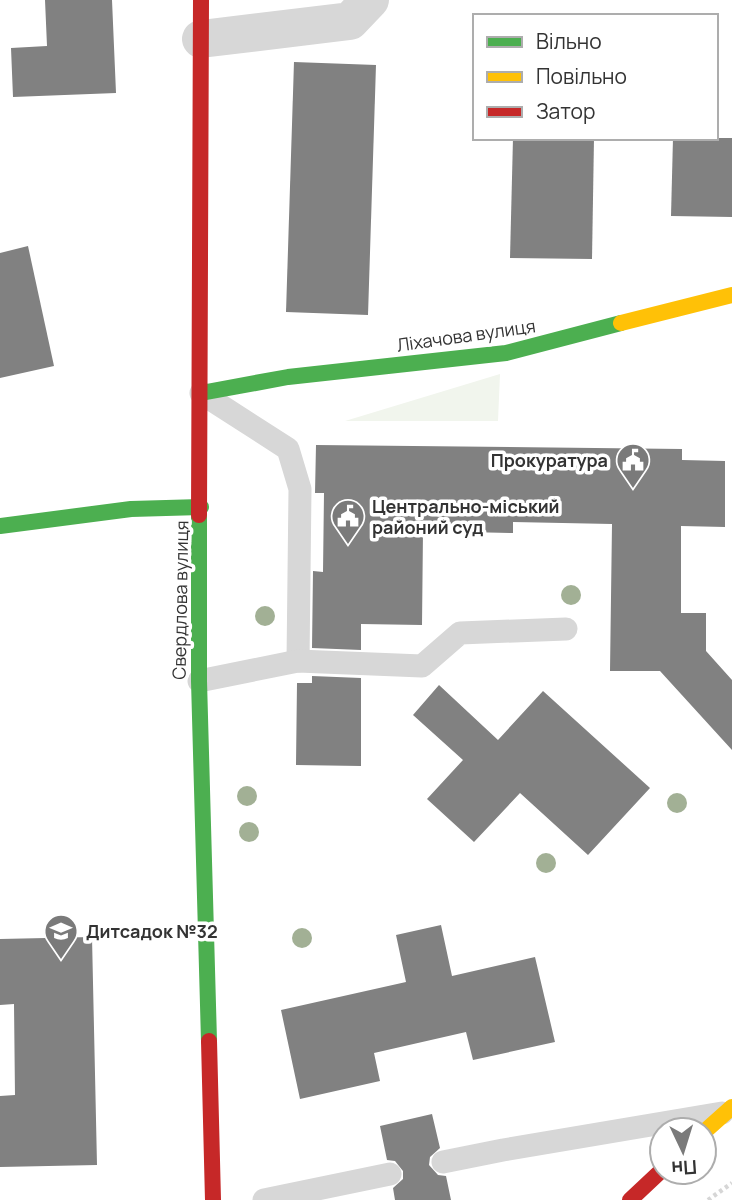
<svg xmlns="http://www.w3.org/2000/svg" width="732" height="1200" font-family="Manrope,sans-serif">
	<rect width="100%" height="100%" fill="#fff"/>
	<!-- green -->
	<polygon fill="#f1f5ed" points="500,374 498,421 345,421"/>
	<!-- building -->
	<g fill="#818181">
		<polygon points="45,0 112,0 116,93 13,97 11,48 47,46"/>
		<polygon points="294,62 376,65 368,315 286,312"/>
		<polygon points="513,138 594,138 592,259 510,258"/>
		<polygon points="673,138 732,138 732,217 671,216"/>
		<polygon points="28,246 54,366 0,378 0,253"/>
		<polygon points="316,445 682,449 682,460 725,461 725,527 681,526 681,613 706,613 706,651 732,680 732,750 660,671 610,671 612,524 513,522 513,533 423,531 422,625 361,624 361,650 312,648 313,571 323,572 324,493 315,493"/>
		<polygon points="312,676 361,678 361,766 296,765 297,683 312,683"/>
		<polygon points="439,685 498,740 543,691 650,788 588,855 520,793 474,842 427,799 463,760 413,715"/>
		<polygon points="441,925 452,976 535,957 555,1042 473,1060 466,1032 374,1053 380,1081 300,1099 281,1010 406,982 396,935"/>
		<polygon points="92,937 97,1165 0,1167 0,1096 15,1095 14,1004 0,1005 0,939"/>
		<polygon points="432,1114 440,1148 430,1157 429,1165 438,1175 446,1176 451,1200 395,1200 393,1188 403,1179 403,1171 395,1161 387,1160 380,1126"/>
	</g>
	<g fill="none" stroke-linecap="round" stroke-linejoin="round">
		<!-- path -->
		<polyline stroke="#d6d6d6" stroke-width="4.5" stroke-dasharray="3.5 3.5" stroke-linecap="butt" points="708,1200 732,1183"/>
		<!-- lane -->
		<g stroke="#d7d7d7" stroke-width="23">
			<polyline points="201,393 288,449 300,489 298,661"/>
			<polyline points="199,681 298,661 422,666 460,633 566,629"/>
			<polyline points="443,1162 503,1150 722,1113"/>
			<polyline points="264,1200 390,1174"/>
		</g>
		<!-- street -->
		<polyline stroke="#d7d7d7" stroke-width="38" points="201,39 350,21 370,0"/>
		<!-- fast -->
		<g stroke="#4caf50" stroke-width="16">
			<polyline points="201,393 288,377 506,353 621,323"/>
			<polyline points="199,515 199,681 209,1041"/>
			<polyline points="0,526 131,509 201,507"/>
		</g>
		<!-- slow -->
		<g stroke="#ffc107" stroke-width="16">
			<polyline points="621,323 732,295"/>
			<polyline points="704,1132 732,1107"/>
		</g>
		<!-- jam -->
		<g stroke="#c62828" stroke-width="16">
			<polyline points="199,515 201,0"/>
			<polyline points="209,1041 213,1200"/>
			<polyline points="630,1200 662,1170"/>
		</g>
	</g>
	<!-- trees -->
	<g fill="#a2b095">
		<circle cx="571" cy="595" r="10"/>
		<circle cx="265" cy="616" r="10"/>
		<circle cx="247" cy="796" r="10"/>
		<circle cx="677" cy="803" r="10"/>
		<circle cx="249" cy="832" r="10"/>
		<circle cx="546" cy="863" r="10"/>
		<circle cx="302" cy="938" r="10"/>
	</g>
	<!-- icons -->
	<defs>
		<symbol id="civic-pin" viewBox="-11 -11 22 30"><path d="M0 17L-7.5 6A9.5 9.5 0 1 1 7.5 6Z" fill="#7a7a7a" stroke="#fff"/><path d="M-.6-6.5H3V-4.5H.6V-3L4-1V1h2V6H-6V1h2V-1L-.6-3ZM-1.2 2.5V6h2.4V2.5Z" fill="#fff"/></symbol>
		<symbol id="school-pin" viewBox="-11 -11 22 30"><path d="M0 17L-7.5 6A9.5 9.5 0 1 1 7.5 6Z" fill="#7a7a7a" stroke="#fff"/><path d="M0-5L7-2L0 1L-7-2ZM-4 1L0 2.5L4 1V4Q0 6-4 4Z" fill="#fff"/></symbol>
	</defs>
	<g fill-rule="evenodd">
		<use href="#civic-pin" x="614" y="441" width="38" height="52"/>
		<use href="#civic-pin" x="329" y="497" width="38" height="52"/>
		<use href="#school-pin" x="42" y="912" width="38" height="52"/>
	</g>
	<g text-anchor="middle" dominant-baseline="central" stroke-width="7" stroke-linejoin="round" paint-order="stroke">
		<!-- street labels -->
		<g font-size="18" fill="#333" stroke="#fff">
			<text transform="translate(466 335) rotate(-8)">Ліхачова вулиця</text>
			<text transform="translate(180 600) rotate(-89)">Свердлова вулиця</text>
		</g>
		<!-- poi labels -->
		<g font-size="18" font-weight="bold" fill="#333" stroke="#fff" text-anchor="start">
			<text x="608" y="460" text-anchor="end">Прокуратура</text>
			<text x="372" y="506">Центрально-міський<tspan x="372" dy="21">районий суд</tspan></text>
			<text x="86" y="931">Дитсадок №32</text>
		</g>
	</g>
	<!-- legend -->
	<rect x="473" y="14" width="245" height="126" fill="#ffffff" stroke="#adadad" stroke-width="2"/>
	<rect x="487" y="37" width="35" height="10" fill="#4caf50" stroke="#adadad" stroke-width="2"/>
	<text x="536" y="49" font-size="21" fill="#333333">Вільно</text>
	<rect x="487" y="72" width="35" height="10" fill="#ffc107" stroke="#adadad" stroke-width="2"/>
	<text x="536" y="84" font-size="21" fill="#333333">Повільно</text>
	<rect x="487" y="107" width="35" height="10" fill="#c62828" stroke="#adadad" stroke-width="2"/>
	<text x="536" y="119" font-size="21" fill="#333333">Затор</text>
	<!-- north arrow -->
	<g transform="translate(683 1151) rotate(176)"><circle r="33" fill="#ffffff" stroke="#adadad" stroke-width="2"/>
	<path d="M0-5L12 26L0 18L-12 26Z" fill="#7a7a7a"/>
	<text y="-10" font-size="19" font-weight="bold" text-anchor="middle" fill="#333333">Пн</text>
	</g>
</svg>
